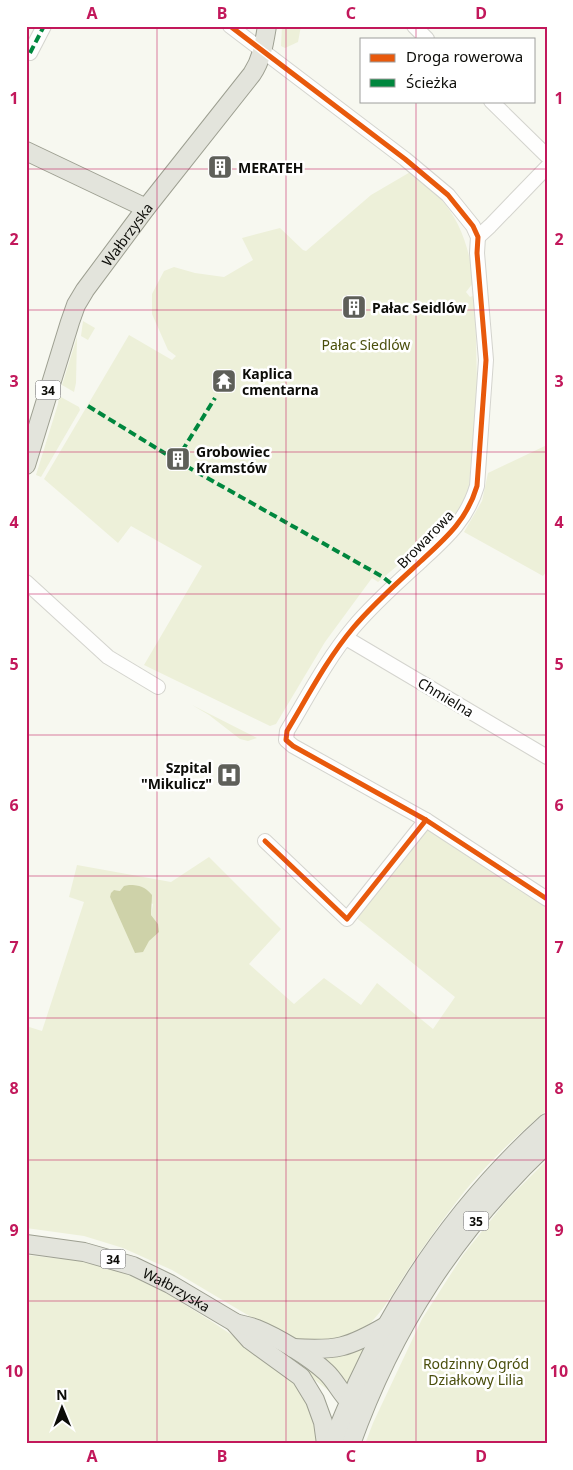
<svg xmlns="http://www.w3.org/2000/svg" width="573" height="1470" font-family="'Noto Sans',sans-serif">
	<rect width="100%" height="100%" fill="#f7f8f0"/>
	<!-- green -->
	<g fill="#edf0d9" fill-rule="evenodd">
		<polygon points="282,26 301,26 298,42 285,48 281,46"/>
		<path d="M412,171c9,9 19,17 28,27 21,23 31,55 33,85l-7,9 4,5 5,-2 2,90 -8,101 -3,12 -15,25h-3l-70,59 -6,-4 -47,64 -49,82 -6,2 -126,-61 58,-99 -71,-40 -13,17 -74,-64 85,-144 43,25 4,-4 -8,-6 -16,-36v-20l12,-23 10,-4 21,6 29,4 29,-17 -11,-22 38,-10 23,22 3,1 65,-56z"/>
		<polygon points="83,321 95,328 88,340 81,336"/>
		<polygon points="77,337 76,383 74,392 62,385"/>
		<polygon points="59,396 79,407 80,410 41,477 36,475 58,404"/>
		<polygon points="547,445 547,571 543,576 464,532 482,501 488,473"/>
		<polygon points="192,705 257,738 248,741 240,739 209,715"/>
		<path d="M425,828l122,79v203c-35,29 -69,62 -96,99 -14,18 -27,37 -40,56 -14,20 -31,56 -54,68 -22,11 -47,10 -71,5l-114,-68 -49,-22 -39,-12 -58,-8v-202l16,5 42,-129 -15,-5 8,-32 94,17 38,-25 72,72 -32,35 45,40 30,-26 37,27 16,-22 56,46 22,-32 -101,-81zM114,890l6,1 33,13 -2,11 7,9 -9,17 -29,-24 -10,-20z"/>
		<polygon points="547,1160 547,1444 365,1444 373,1423 422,1319 463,1255 506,1201"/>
		<polygon points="26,1255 82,1261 108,1267 131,1276 166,1293 211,1321 241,1341 298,1384 312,1410 318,1444 26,1444"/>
		<polygon points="246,1327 310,1365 338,1397 329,1391"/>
		<polygon points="370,1340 347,1387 323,1357"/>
	</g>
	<!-- water -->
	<path fill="#ced2a9" d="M129,885c11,0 16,2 23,10l-1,20 7,9 1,8 -10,9 -6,11 -8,1 -25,-56 1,-4 3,-3 6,1 4,-5z"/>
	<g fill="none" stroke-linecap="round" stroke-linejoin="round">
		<defs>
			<g id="minor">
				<path d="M230,26l175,133 43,36 25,31 5,11 -1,16 9,107 -9,126c-10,34 -31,52 -56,75 -23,21 -48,43 -68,67 -26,31 -45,68 -66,103l-1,9 7,6 133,74 121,79"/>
				<polyline points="414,26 427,39"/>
				<polyline points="30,53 44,26"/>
				<polyline points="491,101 547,156"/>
				<polyline points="478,237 490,226 547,167"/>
				<polyline points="26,582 108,657 158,687"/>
				<polyline points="346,638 547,757"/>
				<polyline points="265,841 347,919 426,820"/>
			</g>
			<g id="major">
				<polyline points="26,151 146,208"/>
				<path id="s1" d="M26,465l44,-143 6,-17 9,-15 61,-82 106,-134c10,-15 12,-30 15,-48"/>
				<path id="s2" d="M26,1244l58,8 49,14 37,18 64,38 16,18 51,37 14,23 8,22 3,22"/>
				<path d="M235,1323c7,2 15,3 22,6 20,8 53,28 69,43 11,10 17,27 30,34"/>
				<path d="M293,1348c43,3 55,0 93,-22"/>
				<path d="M333,1444c6,-21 16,-40 24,-60 45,-98 109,-188 190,-261"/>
				<path d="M351,1444c42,-118 105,-214 196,-300"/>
			</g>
		</defs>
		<!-- minor casing -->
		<use href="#minor" stroke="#d4d4ce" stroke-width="16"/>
		<!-- major casing -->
		<use href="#major" stroke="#9d9f91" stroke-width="20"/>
		<!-- minor -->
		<use href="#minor" stroke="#fefefd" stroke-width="14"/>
		<!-- major -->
		<use href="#major" stroke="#e3e4dc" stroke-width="18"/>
		<!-- quiet -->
		<g stroke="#00873e" stroke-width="4" stroke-dasharray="8 4" stroke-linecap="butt">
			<polyline points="30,53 44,26"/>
			<polyline points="88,406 166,454"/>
			<polyline points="182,451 215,398"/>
			<polyline points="186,466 383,577 394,586"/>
		</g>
		<defs>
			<g id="cycleway">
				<path d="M230,26l175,133 43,36 25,31 5,11 -1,16 9,107 -9,126c-10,34 -31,52 -56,75 -23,21 -48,43 -68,67 -26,31 -45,68 -66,103l-1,9 7,6 133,74 121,79"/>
				<polyline points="265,841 347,919 426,820"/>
			</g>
		</defs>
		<!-- cycleway casing -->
		<use href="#cycleway" stroke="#fff" stroke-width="8"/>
		<!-- cycleway -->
		<use href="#cycleway" stroke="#e8590c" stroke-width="5"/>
	</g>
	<!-- grid -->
	<path fill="none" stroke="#c2185b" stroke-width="1" stroke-opacity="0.55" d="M157,26v1418M286,26v1418M416,26v13M416,101v1343M26,169h521M26,310h521M26,452h521M26,594h521M26,735h521M26,876h521M26,1018h521M26,1160h521M26,1301h521"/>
	<!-- icons -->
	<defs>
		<symbol id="building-square" viewBox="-11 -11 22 22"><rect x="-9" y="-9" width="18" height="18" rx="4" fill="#5e5f59" stroke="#fff"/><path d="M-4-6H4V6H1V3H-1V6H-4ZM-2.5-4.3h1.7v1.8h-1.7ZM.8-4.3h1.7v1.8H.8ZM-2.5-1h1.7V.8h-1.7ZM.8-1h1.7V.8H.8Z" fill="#fff"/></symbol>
		<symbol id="temple-square" viewBox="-11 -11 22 22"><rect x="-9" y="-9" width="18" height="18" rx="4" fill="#5e5f59" stroke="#fff"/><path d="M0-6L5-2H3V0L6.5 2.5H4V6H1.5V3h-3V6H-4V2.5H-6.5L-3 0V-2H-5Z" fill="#fff"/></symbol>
		<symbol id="hospital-square" viewBox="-11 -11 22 22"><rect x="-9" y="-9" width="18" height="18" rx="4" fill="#5e5f59" stroke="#fff"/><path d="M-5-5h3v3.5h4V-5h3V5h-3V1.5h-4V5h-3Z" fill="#fff"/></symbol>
	</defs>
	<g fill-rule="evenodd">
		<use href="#building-square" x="206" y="153" width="28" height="28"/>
		<use href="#building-square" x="340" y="293" width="28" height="28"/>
		<use href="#temple-square" x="210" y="367" width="28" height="28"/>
		<use href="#building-square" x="164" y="445" width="28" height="28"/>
		<use href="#hospital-square" x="215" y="761" width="28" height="28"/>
	</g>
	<g text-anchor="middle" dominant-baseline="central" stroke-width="5" stroke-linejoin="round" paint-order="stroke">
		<!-- shield labels -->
		<g fill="#fff" stroke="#555552" stroke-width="1">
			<rect x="35.5" y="380.5" width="25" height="19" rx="4"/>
			<rect x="463.5" y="1211.5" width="25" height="19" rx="4"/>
			<rect x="100.5" y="1249.5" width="25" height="19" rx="4"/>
		</g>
		<g font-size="12" font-weight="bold" fill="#0c0c08">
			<text x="48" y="390">34</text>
			<text x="476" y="1221">35</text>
			<text x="113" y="1259">34</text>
		</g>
		<!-- poi labels -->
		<g font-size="14" font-weight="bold" fill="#0c0c08" stroke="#fff" text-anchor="start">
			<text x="238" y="167">MERATEH</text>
			<text x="372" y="307">Pałac Seidlów</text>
			<text x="242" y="373">Kaplica<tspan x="242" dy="16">cmentarna</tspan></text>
			<text x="196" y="451">Grobowiec<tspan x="196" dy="16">Kramstów</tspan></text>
			<text x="212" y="767" text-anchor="end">Szpital<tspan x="212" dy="16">"Mikulicz"</tspan></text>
		</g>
		<!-- street labels -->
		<g font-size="14" fill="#0c0c08" stroke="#fff">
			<text stroke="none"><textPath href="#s1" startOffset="255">Wałbrzyska</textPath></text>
			<text transform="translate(425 539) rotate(-46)">Browarowa</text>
			<text transform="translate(446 697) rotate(31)">Chmielna</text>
			<text stroke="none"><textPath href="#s2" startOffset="159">Wałbrzyska</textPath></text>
		</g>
		<!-- park labels -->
		<g font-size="14" fill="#4a4e0c" stroke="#fff">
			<text x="366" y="344">Pałac Siedlów</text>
			<text x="476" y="1363">Rodzinny Ogród<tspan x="476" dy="16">Działkowy Lilia</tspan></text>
		</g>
	</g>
	<!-- border -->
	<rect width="573" height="1470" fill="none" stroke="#ffffff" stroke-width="55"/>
	<!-- legend -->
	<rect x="360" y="38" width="175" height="65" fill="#ffffff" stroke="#9e9e9c"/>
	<rect x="370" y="54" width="25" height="8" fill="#e8590c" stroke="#9e9e9c"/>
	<text x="406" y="62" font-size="15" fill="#0c0c08">Droga rowerowa</text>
	<rect x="370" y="79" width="25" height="8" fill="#00873e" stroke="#9e9e9c"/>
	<text x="406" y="88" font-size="15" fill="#0c0c08">Ścieżka</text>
	<!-- north arrow -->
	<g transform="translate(62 1408) rotate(359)" stroke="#ffffff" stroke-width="4" paint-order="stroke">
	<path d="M0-4L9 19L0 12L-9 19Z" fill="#0c0c08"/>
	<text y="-8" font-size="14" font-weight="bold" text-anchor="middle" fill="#0c0c08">N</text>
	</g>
	<rect x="28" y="28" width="518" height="1414" fill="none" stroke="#c2185b" stroke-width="2"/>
	<g font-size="16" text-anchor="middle" font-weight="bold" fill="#c2185b">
		<text x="92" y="19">A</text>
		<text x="222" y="19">B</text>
		<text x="351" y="19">C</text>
		<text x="481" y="19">D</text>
		<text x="14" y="104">1</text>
		<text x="559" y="104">1</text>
		<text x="14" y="245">2</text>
		<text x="559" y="245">2</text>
		<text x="14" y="387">3</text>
		<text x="559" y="387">3</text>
		<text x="14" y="528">4</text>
		<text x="559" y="528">4</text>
		<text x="14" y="670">5</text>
		<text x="559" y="670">5</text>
		<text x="14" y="811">6</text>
		<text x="559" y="811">6</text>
		<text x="14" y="953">7</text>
		<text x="559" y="953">7</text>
		<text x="14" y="1094">8</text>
		<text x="559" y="1094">8</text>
		<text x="14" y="1236">9</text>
		<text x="559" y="1236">9</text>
		<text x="14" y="1377">10</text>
		<text x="559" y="1377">10</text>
		<text x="92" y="1462">A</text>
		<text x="222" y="1462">B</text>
		<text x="351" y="1462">C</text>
		<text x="481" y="1462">D</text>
	</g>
</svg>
